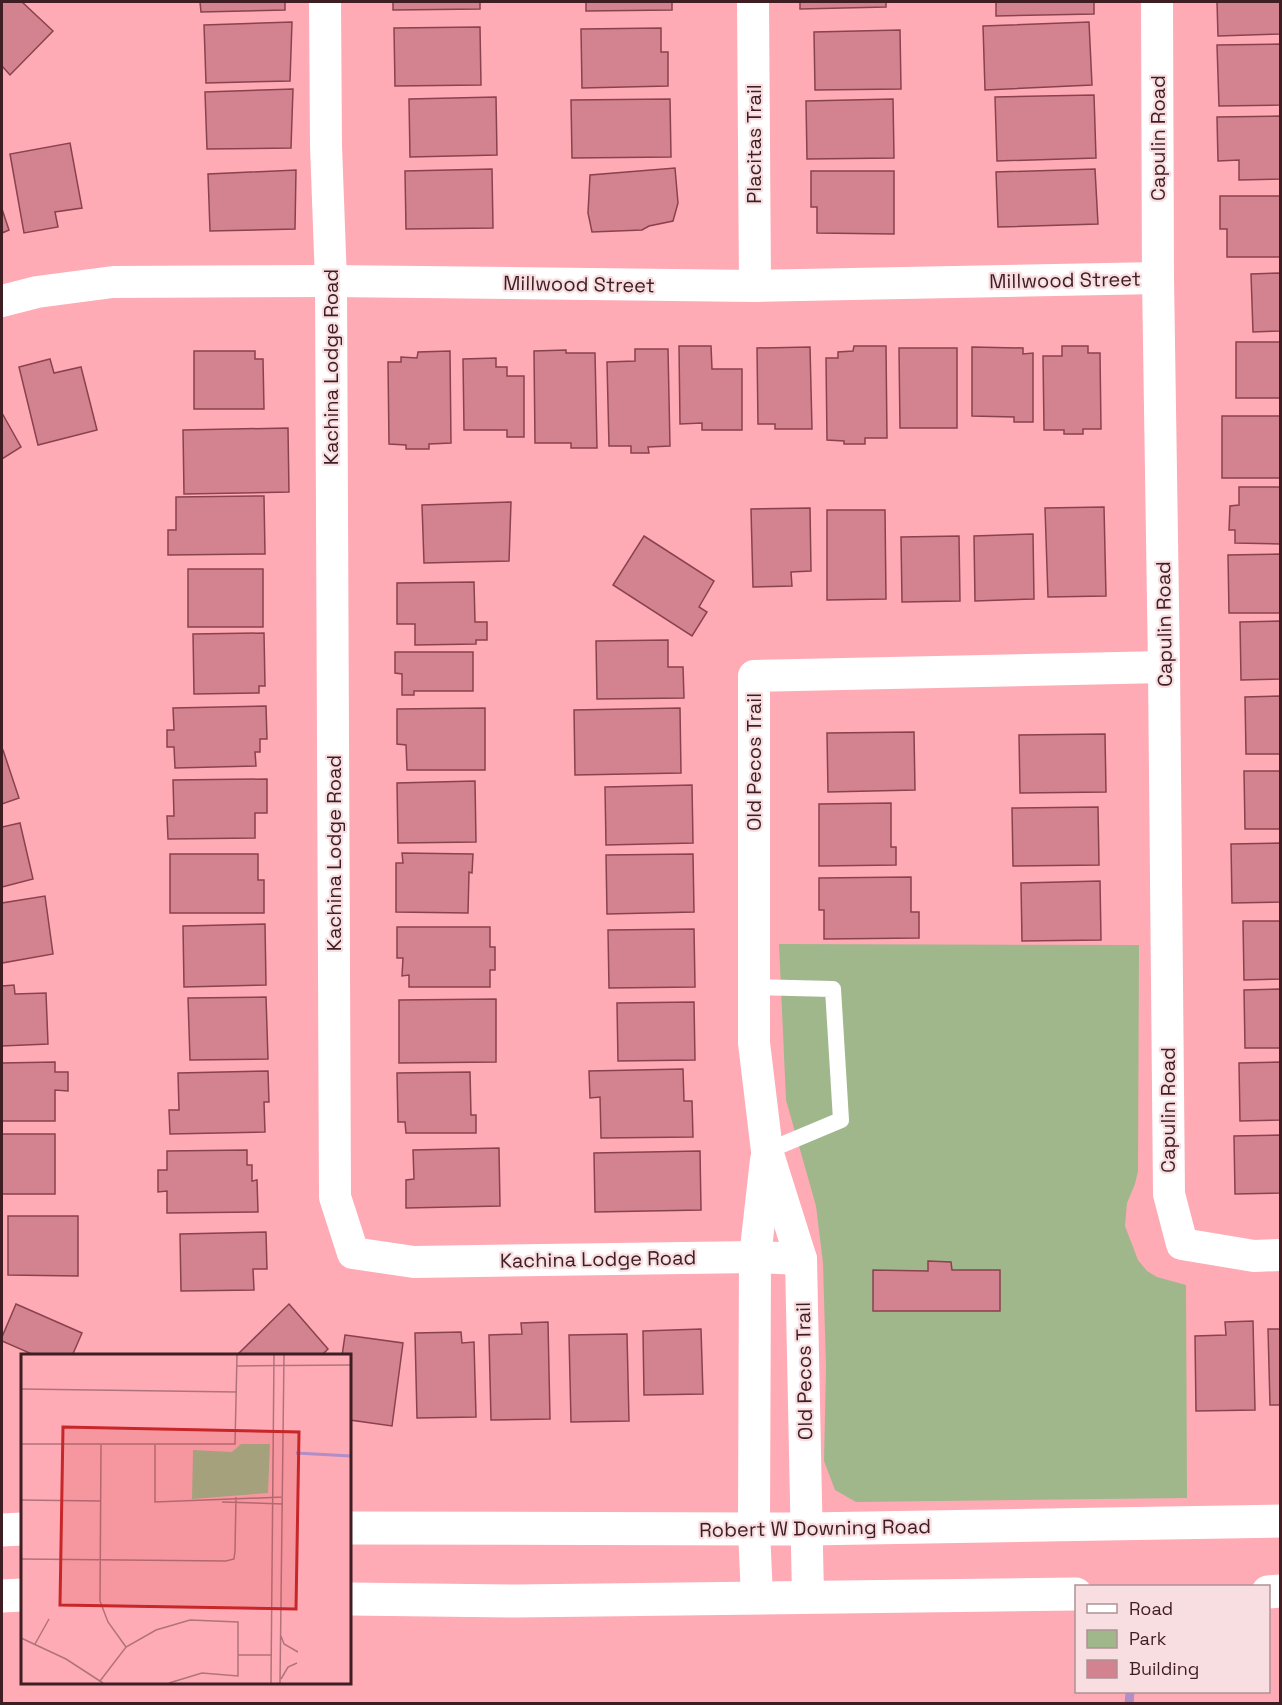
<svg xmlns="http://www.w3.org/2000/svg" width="1282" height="1705" font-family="'Space Grotesk',sans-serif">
	<rect width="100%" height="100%" fill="#feabb6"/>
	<!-- green -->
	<polygon fill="#a0b78c" points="779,944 1139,945 1138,1171 1135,1184 1127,1203 1125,1226 1138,1260 1147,1271 1157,1277 1186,1285 1187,1498 856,1502 835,1490 824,1461 826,1368 823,1263 816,1206 786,1100"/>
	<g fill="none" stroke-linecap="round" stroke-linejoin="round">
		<!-- stream -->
		<polyline stroke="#b08ec8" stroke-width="9" points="1129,1704 1130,1692"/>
	</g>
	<!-- building -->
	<g fill="#d3838f" stroke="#8a424e" stroke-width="1.5">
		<polygon points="2,2 22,2 53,31 10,75 2,66"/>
		<polygon points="200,2 285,2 285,10 201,12"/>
		<polygon points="393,2 480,2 480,9 393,10"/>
		<polygon points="586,2 672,2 672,10 586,11"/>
		<polygon points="800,2 886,2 886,7 800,9"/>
		<polygon points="996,2 1094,2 1094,14 996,16"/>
		<polygon points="1217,2 1280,2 1280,34 1218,36"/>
		<polygon points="292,22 290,81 206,83 204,25"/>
		<polygon points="1089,22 1092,85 985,90 983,26"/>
		<polygon points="480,27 481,85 395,86 394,28"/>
		<polygon points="661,28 661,52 668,52 668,86 582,88 581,29"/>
		<polygon points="900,30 901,89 815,90 814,32"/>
		<polygon points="1280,44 1280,105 1219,106 1217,45"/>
		<polygon points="293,89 291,148 207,149 205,92"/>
		<polygon points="1094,95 1096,158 997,161 995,97"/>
		<polygon points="496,97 497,155 410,157 409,99"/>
		<polygon points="670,99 671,157 572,158 571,100"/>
		<polygon points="893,99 894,158 807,159 806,101"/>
		<polygon points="1280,116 1280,179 1239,180 1239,160 1218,161 1217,117"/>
		<polygon points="70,143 82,208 55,212 58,227 24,233 10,154"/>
		<polygon points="675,168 678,203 673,221 649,226 642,230 592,232 588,213 590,175"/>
		<polygon points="492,169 493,228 406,229 405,171"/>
		<polygon points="1095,169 1098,224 998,227 996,172"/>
		<polygon points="296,170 295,229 210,231 208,174"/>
		<polygon points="811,171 894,171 894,234 817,233 817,207 811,207"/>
		<polygon points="1220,196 1280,196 1280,257 1227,257 1227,229 1220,229"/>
		<polygon points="2,209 9,230 2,233"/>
		<polygon points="1280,273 1280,331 1253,332 1251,274"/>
		<rect x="1236" y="342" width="44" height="56"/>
		<polygon points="679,346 711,346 712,369 742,369 742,430 702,430 702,423 680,424"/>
		<polygon points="854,346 886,346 887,438 865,438 865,444 844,444 844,441 827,440 826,358 838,358 838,352 853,351"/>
		<polygon points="1062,346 1088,346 1088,353 1100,353 1101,429 1083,429 1083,434 1064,434 1064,430 1044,430 1043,356 1062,356"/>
		<polygon points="810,347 812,429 775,429 775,424 758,424 757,348"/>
		<polygon points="972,347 1023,348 1023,354 1033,353 1033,422 1014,422 1014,417 972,416"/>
		<polygon points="899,348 957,348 957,428 900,428"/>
		<polygon points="635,349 668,349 670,446 648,447 649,453 631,453 631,446 609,446 607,362 635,361"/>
		<polygon points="566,350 566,353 595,353 597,448 571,448 571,443 535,443 534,351"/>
		<polygon points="194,351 255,351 255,359 263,359 264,409 194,409"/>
		<polygon points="450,351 451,443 429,444 429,449 406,449 406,445 389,444 388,362 401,362 401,357 417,358 418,352"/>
		<polygon points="496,358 496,367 507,367 507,376 524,376 524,437 507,437 507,430 464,430 463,359"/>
		<polygon points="50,359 54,373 81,367 97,430 38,445 19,367"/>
		<polygon points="2,413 21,447 2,459"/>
		<rect x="1222" y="416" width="58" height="62"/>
		<polygon points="288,428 289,492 184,494 183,430"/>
		<polygon points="1239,487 1280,487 1280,544 1235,543 1235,530 1229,530 1230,506 1239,505"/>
		<polygon points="264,496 265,554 168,555 168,530 176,530 176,497"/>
		<polygon points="511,502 509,561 424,563 422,505"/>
		<polygon points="1104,507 1106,596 1048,597 1045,508"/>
		<polygon points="810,508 811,571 791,572 792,586 753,587 751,509"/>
		<polygon points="827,510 885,510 886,599 827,600"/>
		<polygon points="1033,534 1034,599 975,601 974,536"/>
		<polygon points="644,536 714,581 699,607 707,612 692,636 613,585"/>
		<polygon points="959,536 960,601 902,602 901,537"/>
		<polygon points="1280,554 1280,613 1229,613 1228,555"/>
		<rect x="188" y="569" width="75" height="58"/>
		<polygon points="474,582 475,622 487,622 487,640 476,640 476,644 415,645 415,624 397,624 397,583"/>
		<polygon points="1280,621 1280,679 1241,680 1240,622"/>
		<polygon points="264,633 265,686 259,686 259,693 194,694 193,634"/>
		<polygon points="668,640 668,667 683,667 684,698 597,699 596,641"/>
		<polygon points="395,652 473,652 473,691 414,691 414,695 402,695 402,674 395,673"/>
		<polygon points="1280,696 1280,754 1246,754 1245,697"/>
		<polygon points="266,706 267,739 260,739 260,752 255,752 256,766 175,768 174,747 167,747 167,730 174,730 173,708"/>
		<polygon points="485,708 485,770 407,770 406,745 397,744 397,709"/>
		<polygon points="680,708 681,773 575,775 574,710"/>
		<polygon points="914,732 915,790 828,792 827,733"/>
		<polygon points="1105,734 1106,792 1020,793 1019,735"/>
		<polygon points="2,750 3,750 19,798 2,804"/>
		<polygon points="1244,771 1280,771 1280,829 1245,829"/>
		<polygon points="267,779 267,813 255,813 255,838 168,839 167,816 174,816 173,780"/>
		<polygon points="475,781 476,842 398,843 397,783"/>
		<polygon points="692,785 693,843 606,845 605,787"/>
		<polygon points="891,803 891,847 896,847 896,865 819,866 819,804"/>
		<polygon points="1098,807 1099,865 1013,866 1012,808"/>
		<polygon points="20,823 33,879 2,887 2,827"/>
		<polygon points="1280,843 1280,902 1232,903 1231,844"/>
		<polygon points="402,853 473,854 472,873 469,872 468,913 396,912 396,863 403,863"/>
		<polygon points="170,854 258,854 258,880 264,880 264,913 170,913"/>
		<polygon points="693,854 694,912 607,914 606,855"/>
		<polygon points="911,877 911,912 919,912 919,938 824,939 824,910 819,910 819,878"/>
		<polygon points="1100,881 1101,940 1022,941 1021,883"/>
		<polygon points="45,896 53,954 2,963 2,903"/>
		<polygon points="1243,921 1280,921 1280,979 1244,980"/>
		<polygon points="265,924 266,985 184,987 183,926"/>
		<polygon points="397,927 490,927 490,947 495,947 495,970 490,970 490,987 409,987 409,975 402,976 403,958 397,958"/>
		<polygon points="694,929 695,987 609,988 608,930"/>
		<polygon points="14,985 15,994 46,993 48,1044 2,1046 2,986"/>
		<polygon points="1280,989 1280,1048 1245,1048 1244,990"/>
		<polygon points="266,997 268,1059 190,1060 188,998"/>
		<polygon points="496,999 496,1062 399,1063 399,1000"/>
		<polygon points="694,1002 695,1060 618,1061 617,1003"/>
		<polygon points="55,1062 55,1072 68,1072 68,1091 55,1090 55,1121 2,1121 2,1063"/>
		<polygon points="1280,1062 1280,1120 1240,1121 1239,1063"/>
		<polygon points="683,1069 684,1101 692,1101 693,1137 601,1138 600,1097 590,1098 589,1071"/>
		<polygon points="268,1071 269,1102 264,1102 265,1132 170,1134 169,1110 179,1110 178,1073"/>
		<polygon points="470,1072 471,1115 476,1115 476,1133 406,1133 405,1122 398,1122 397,1073"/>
		<rect x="2" y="1134" width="53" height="60"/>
		<polygon points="1280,1135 1280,1193 1235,1194 1234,1136"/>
		<polygon points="499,1148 500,1206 406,1208 406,1180 414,1179 413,1150"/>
		<polygon points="247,1150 247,1165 252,1165 252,1181 257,1180 258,1212 167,1213 167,1191 158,1192 158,1170 167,1170 167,1151"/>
		<polygon points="700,1151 701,1210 595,1212 594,1153"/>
		<polygon points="8,1216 78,1216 78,1276 8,1275"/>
		<polygon points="266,1232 267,1269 253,1269 254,1290 181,1291 180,1234"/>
		<polygon points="928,1261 951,1262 952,1270 1000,1270 1000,1311 873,1311 873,1270 928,1271"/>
		<polygon points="16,1304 82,1333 72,1356 31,1356 32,1354 2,1341 2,1337"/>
		<polygon points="289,1304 328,1349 321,1356 236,1356"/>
		<polygon points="1253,1321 1255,1410 1196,1411 1195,1336 1226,1335 1225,1322"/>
		<polygon points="548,1322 550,1419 491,1420 489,1335 522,1334 521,1323"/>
		<polygon points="701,1329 703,1394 644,1395 643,1331"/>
		<polygon points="1268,1329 1280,1329 1280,1405 1270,1405"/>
		<polygon points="461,1332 462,1343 474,1342 476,1417 417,1418 415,1333"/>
		<polygon points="627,1334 629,1421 571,1422 569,1335"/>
		<polygon points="345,1335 403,1343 392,1426 350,1420 350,1356 342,1356"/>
	</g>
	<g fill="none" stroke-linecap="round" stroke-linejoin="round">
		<!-- service -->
		<polyline stroke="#fff" stroke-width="16" points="754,987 833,989 841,1120 767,1151"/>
		<!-- minor -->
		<g stroke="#fff" stroke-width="32">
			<polyline points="325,2 326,146 331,281 335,1197 353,1253 414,1262 755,1257 801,1259"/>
			<polyline points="753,2 755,286"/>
			<polyline points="1157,2 1158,278 1164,667 1169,1194 1182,1244 1254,1256 1280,1255"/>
			<polyline points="2,301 37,292 113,282 331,281 755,286 1158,278"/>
			<polyline points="808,1597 801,1259 767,1151 754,1043 754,676 1164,667"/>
			<polyline points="757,1598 754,1529 755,1257 766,1160"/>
		</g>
		<!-- secondary -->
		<g stroke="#fff" stroke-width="33">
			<polyline points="350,1528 807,1529 1280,1521"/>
			<polyline points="2,1530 22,1529"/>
			<polyline points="1268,1592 1280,1591"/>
			<polyline points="2,1596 22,1595"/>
			<polyline points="350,1599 516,1601 1076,1594"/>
		</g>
	</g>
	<g text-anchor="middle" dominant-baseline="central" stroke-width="4.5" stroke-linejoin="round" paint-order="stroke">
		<!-- street labels -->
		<g font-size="20" fill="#3e1e23" stroke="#f9dee1">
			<text transform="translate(1158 138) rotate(-90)">Capulin Road</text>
			<text transform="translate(754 144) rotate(-90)">Placitas Trail</text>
			<text transform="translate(1065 280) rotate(-1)">Millwood Street</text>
			<text transform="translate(579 284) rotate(1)">Millwood Street</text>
			<text transform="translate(331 367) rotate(-90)">Kachina Lodge Road</text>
			<text transform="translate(1164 624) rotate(-91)">Capulin Road</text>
			<text transform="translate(754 762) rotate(-90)">Old Pecos Trail</text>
			<text transform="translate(334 853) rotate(-90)">Kachina Lodge Road</text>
			<text transform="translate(1168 1110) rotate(-90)">Capulin Road</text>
			<text transform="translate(598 1259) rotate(-1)">Kachina Lodge Road</text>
			<text transform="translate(804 1371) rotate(-91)">Old Pecos Trail</text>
			<text transform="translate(815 1528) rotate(-1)">Robert W Downing Road</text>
		</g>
	</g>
	<!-- overview -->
	<g transform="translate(21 1354)">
		<rect width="330" height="330" fill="#feabb6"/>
		<path d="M220,90h29l-2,49 -76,6 1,-49 39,2z" fill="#a0b78c"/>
		<path fill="none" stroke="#b08ec8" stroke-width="3" d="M275,99l55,3"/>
		<path fill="none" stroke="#b1737b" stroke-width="1.5" d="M216,12l114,-1M0,35l216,3M0,90h214l2,-89M80,91l-1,156 8,21 18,25M134,91v57l128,-5M0,146l80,1M201,148l61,2M0,205l205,2 8,-2 1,-8 1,-54M260,282l3,8 14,8M0,284l45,21 37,24M14,290l14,-25M217,301h33M260,325l7,-12 9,-4M79,327l26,-34 30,-17 34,-10 48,2v54l-36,-3 -33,10M250,329l3,-328M259,329l4,-328"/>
		<path fill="#c72728" fill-opacity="0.15" stroke="#c72728" stroke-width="3" d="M42,73l236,5 -3,177 -236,-4z"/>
		<rect width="330" height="330" fill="none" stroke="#3e1e23" stroke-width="3"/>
	</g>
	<!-- border -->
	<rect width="1282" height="1705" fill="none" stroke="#3e1e23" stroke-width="6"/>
	<!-- legend -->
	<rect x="1075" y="1585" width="195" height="108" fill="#f9dee1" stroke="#ae9195" stroke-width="1.5"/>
	<rect x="1087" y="1604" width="30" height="9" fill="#ffffff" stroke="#ae9195" stroke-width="1.5"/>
	<text x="1129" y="1615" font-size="18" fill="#3e1e23">Road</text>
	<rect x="1087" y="1630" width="30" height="18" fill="#a0b78c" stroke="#ae9195" stroke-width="1.5"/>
	<text x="1129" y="1645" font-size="18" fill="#3e1e23">Park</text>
	<rect x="1087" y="1660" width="30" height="18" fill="#d3838f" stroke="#ae9195" stroke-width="1.5"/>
	<text x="1129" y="1675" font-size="18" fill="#3e1e23">Building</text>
</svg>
